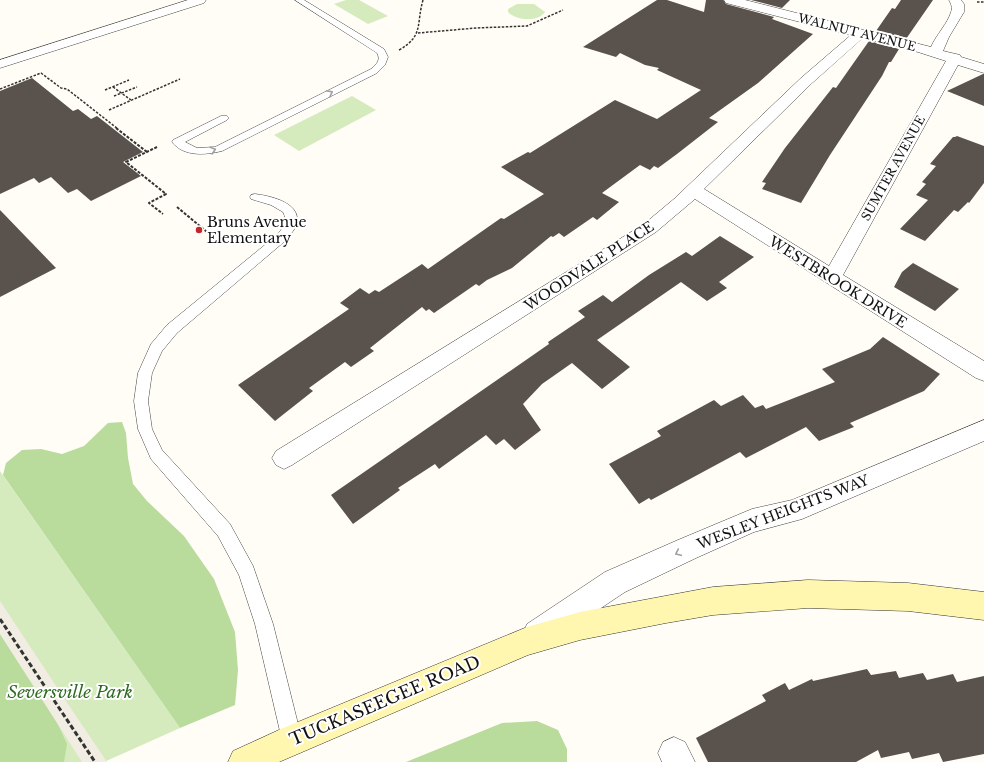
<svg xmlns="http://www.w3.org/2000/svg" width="984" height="762" font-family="'Libre Baskerville',serif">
	<rect width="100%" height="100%" fill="#fffdf5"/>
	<!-- green -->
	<g fill="#d5ebbd">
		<polygon points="346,0 359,0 388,16 368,24 334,4"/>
		<path d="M517,4h17l11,8c-7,10 -29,9 -37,0v-3z"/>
		<polygon points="352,96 376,110 299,151 274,135"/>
		<polygon points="0,471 180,728 104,762 0,762"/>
	</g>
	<!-- forest -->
	<g fill="#b9dc9c">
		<polygon points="122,422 126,433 128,458 133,484 147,501 184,536 214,579 235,632 238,670 235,705 180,728 3,475 6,463 22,450 41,449 62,454 84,446 108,423"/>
		<polygon points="0,634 56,720 67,744 64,762 0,762"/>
		<polygon points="537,721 558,730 567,749 567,762 406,762 502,723"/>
	</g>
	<!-- plaza -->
	<polygon fill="#f1ede2" points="0,601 72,710 107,762 82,762 0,634"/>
	<!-- building -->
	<g fill="#5a524d">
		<polygon points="657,0 667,0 704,12 706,0 723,0 726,4 774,17 772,19 813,34 758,83 709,118 718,122 677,154 658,168 654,166 650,170 640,165 602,193 619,202 597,220 593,217 564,237 559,233 553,237 551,236 512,268 487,280 479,286 476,284 434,313 429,309 426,311 422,307 370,348 374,351 351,367 345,362 309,388 313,391 275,421 238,385 349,309 340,303 360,288 369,294 375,290 379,292 422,264 428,269 501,218 504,219 544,194 501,167 528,152 530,153 615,100 657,119 701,90 657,70 659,68 645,65 620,53 616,57 583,47"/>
		<polygon points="751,0 790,0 782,8"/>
		<polygon points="901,0 933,0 906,39 876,31 892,8 895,9"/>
		<polygon points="869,41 899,49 891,62 889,62 882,76 830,155 801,203 762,189 766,183 762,182 785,148 833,87 836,88"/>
		<polygon points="984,74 984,106 947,91 983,74"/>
		<polygon points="32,78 73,111 78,109 91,119 97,116 143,152 123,162 141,176 91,201 77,189 68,193 51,177 39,183 34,178 0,194 0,91"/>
		<polygon points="957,136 984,146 984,183 969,203 968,202 958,212 954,210 925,241 900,229 928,200 916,195 926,184 922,182 936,166 930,164 953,137 955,137"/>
		<polygon points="0,210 56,268 0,297"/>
		<polygon points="720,236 754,257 719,282 727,288 707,301 681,282 597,340 630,367 602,389 572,363 542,384 523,404 541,430 515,450 504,439 496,445 486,435 439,469 435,464 398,488 400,490 353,524 331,495 549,344 548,342 585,317 578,311 603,295 612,302 649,275 686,252 692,256"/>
		<polygon points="913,263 959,289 935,311 894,287 902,272"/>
		<polygon points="883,337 940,374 924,391 850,423 854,427 819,441 806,427 746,458 740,452 651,500 649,498 639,504 609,464 661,436 657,431 714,400 721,406 743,395 755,408 763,405 766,409 835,382 822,369 870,349"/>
		<polygon points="867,669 871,675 896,671 899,678 923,673 927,680 953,674 957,682 984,676 984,754 943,762 939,753 912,759 909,752 881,758 878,750 856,762 708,762 696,738 766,701 762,695 785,683 789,690 812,679 813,681"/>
	</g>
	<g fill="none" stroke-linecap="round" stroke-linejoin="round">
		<defs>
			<g id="lane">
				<path d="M295,0h9l80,49 4,8 -3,8 -8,8 -155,78c-17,4 -38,6 -50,-9l1,-2 48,-24h6l2,2 -2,2 -42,22 12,6 18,-1 156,-78c6,-5 10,-9 6,-16z"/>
				<path d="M255,194c17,2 51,10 40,34 -3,5 -7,9 -10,13l-108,92 -15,18 -10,22 -4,28 4,28 10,21 68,74 23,42 20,58 29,116 -3,7 -7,3 -7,-3 -3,-7 -27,-116 -16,-49 -21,-39 -67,-77 -13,-30 -4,-28 4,-28 13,-29 16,-19 110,-90c6,-7 11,-14 6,-23l-12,-7 -20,-6 -1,-2 1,-2z"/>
			</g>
			<g id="street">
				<polygon points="188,0 206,0 204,3 0,68 0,60"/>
				<path d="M724,0h21l186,47c5,-12 17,-24 20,-35 2,-4 0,-8 -2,-12h12l3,4v8l-15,25 -6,14 17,4 1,2 23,7v9l-26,-8 -115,210 141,86v20l-8,-3 -281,-179 -39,33 -364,233 -8,4 -8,-4 -4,-7 4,-7 368,-227 30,-25 127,-121 50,-43 -125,-32zM863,38l55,14 28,9 -117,205 -125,-77 107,-105z"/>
				<polygon points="984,420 984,441 802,519 754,532 696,558 625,592 547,644 537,648 527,644 523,634 527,624 605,572 678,540 752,509 792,500"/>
				<polygon points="674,737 685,742 695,762 662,762 658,753 663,742"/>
			</g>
			<polygon id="secondary" points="808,580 908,583 984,592 984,620 908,611 808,608 713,615 666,623 580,640 528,655 279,762 228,762 233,751 281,729 527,627 580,612 713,587"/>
		</defs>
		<!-- lane casing -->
		<use href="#lane" stroke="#444" stroke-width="1"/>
		<!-- street casing -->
		<use href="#street" stroke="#444" stroke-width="1"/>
		<!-- secondary casing -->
		<use href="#secondary" stroke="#333" stroke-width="1"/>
		<!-- path-far2 -->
		<g stroke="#333" stroke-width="1.5" stroke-dasharray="2.5 1.5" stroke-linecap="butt">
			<polyline points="977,2 984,2"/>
			<polyline points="418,33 476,28 527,26 563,10"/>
			<path d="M399,50c25,-14 17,-26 24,-50"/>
			<polyline points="113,87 131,100"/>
			<polyline points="0,89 41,73 61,88 67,89 118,129"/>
			<polyline points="105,90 129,80"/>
			<polyline points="114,96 137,87"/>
			<polyline points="109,110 180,79"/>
		</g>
		<!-- path-far1 -->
		<g stroke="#333" stroke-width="2" stroke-dasharray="3 1.5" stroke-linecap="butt">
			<polyline points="116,128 147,152"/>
			<polyline points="157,147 126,162 166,194 149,203 163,214"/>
			<polyline points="177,207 207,232"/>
		</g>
		<!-- path -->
		<polyline stroke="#333" stroke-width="3" stroke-dasharray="5 2.5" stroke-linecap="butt" points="0,619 95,762"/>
		<!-- lane -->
		<use href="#lane" fill="#fff" fill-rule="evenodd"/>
		<!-- street -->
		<use href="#street" fill="#fff" fill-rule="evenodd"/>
		<!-- secondary -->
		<use href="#secondary" fill="#fff6b0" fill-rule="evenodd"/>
	</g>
	<!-- one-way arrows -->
	<defs><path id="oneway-chevron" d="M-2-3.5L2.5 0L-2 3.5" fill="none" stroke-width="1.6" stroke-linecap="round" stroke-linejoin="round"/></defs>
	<g stroke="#a0a0a0">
		<use href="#oneway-chevron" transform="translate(330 93) rotate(-27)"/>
		<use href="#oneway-chevron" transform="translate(213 150) rotate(-16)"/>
		<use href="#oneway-chevron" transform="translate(678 553) rotate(155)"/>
	</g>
	<!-- markers -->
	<circle fill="#c4262e" stroke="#fff" stroke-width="1.5" cx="199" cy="230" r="4"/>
	<g text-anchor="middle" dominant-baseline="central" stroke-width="4" stroke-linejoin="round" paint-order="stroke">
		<!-- far-street labels -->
		<g font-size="12" fill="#111" stroke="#fff">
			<text transform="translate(857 32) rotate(14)">WALNUT AVENUE</text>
			<text transform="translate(893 168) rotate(-61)">SUMTER AVENUE</text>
		</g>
		<!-- poi labels -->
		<g font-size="14" fill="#111" stroke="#fff" text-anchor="start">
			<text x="207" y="222">Bruns Avenue<tspan x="207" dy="16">Elementary</tspan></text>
		</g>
		<!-- street labels -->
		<g font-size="14" fill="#111" stroke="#fff">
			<text transform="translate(589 266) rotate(-33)">WOODVALE PLACE</text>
			<text transform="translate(838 282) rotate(32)">WESTBROOK DRIVE</text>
			<text transform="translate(783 512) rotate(-21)">WESLEY HEIGHTS WAY</text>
		</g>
		<!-- near-park labels -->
		<g font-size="17" font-style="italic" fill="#2f6b1f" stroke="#fff">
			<text x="70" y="692">Seversville Park</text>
		</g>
		<!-- near-street labels -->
		<g font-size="17" fill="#111" stroke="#fff">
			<text transform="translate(385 701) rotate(-23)">TUCKASEEGEE ROAD</text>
		</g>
	</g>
</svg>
